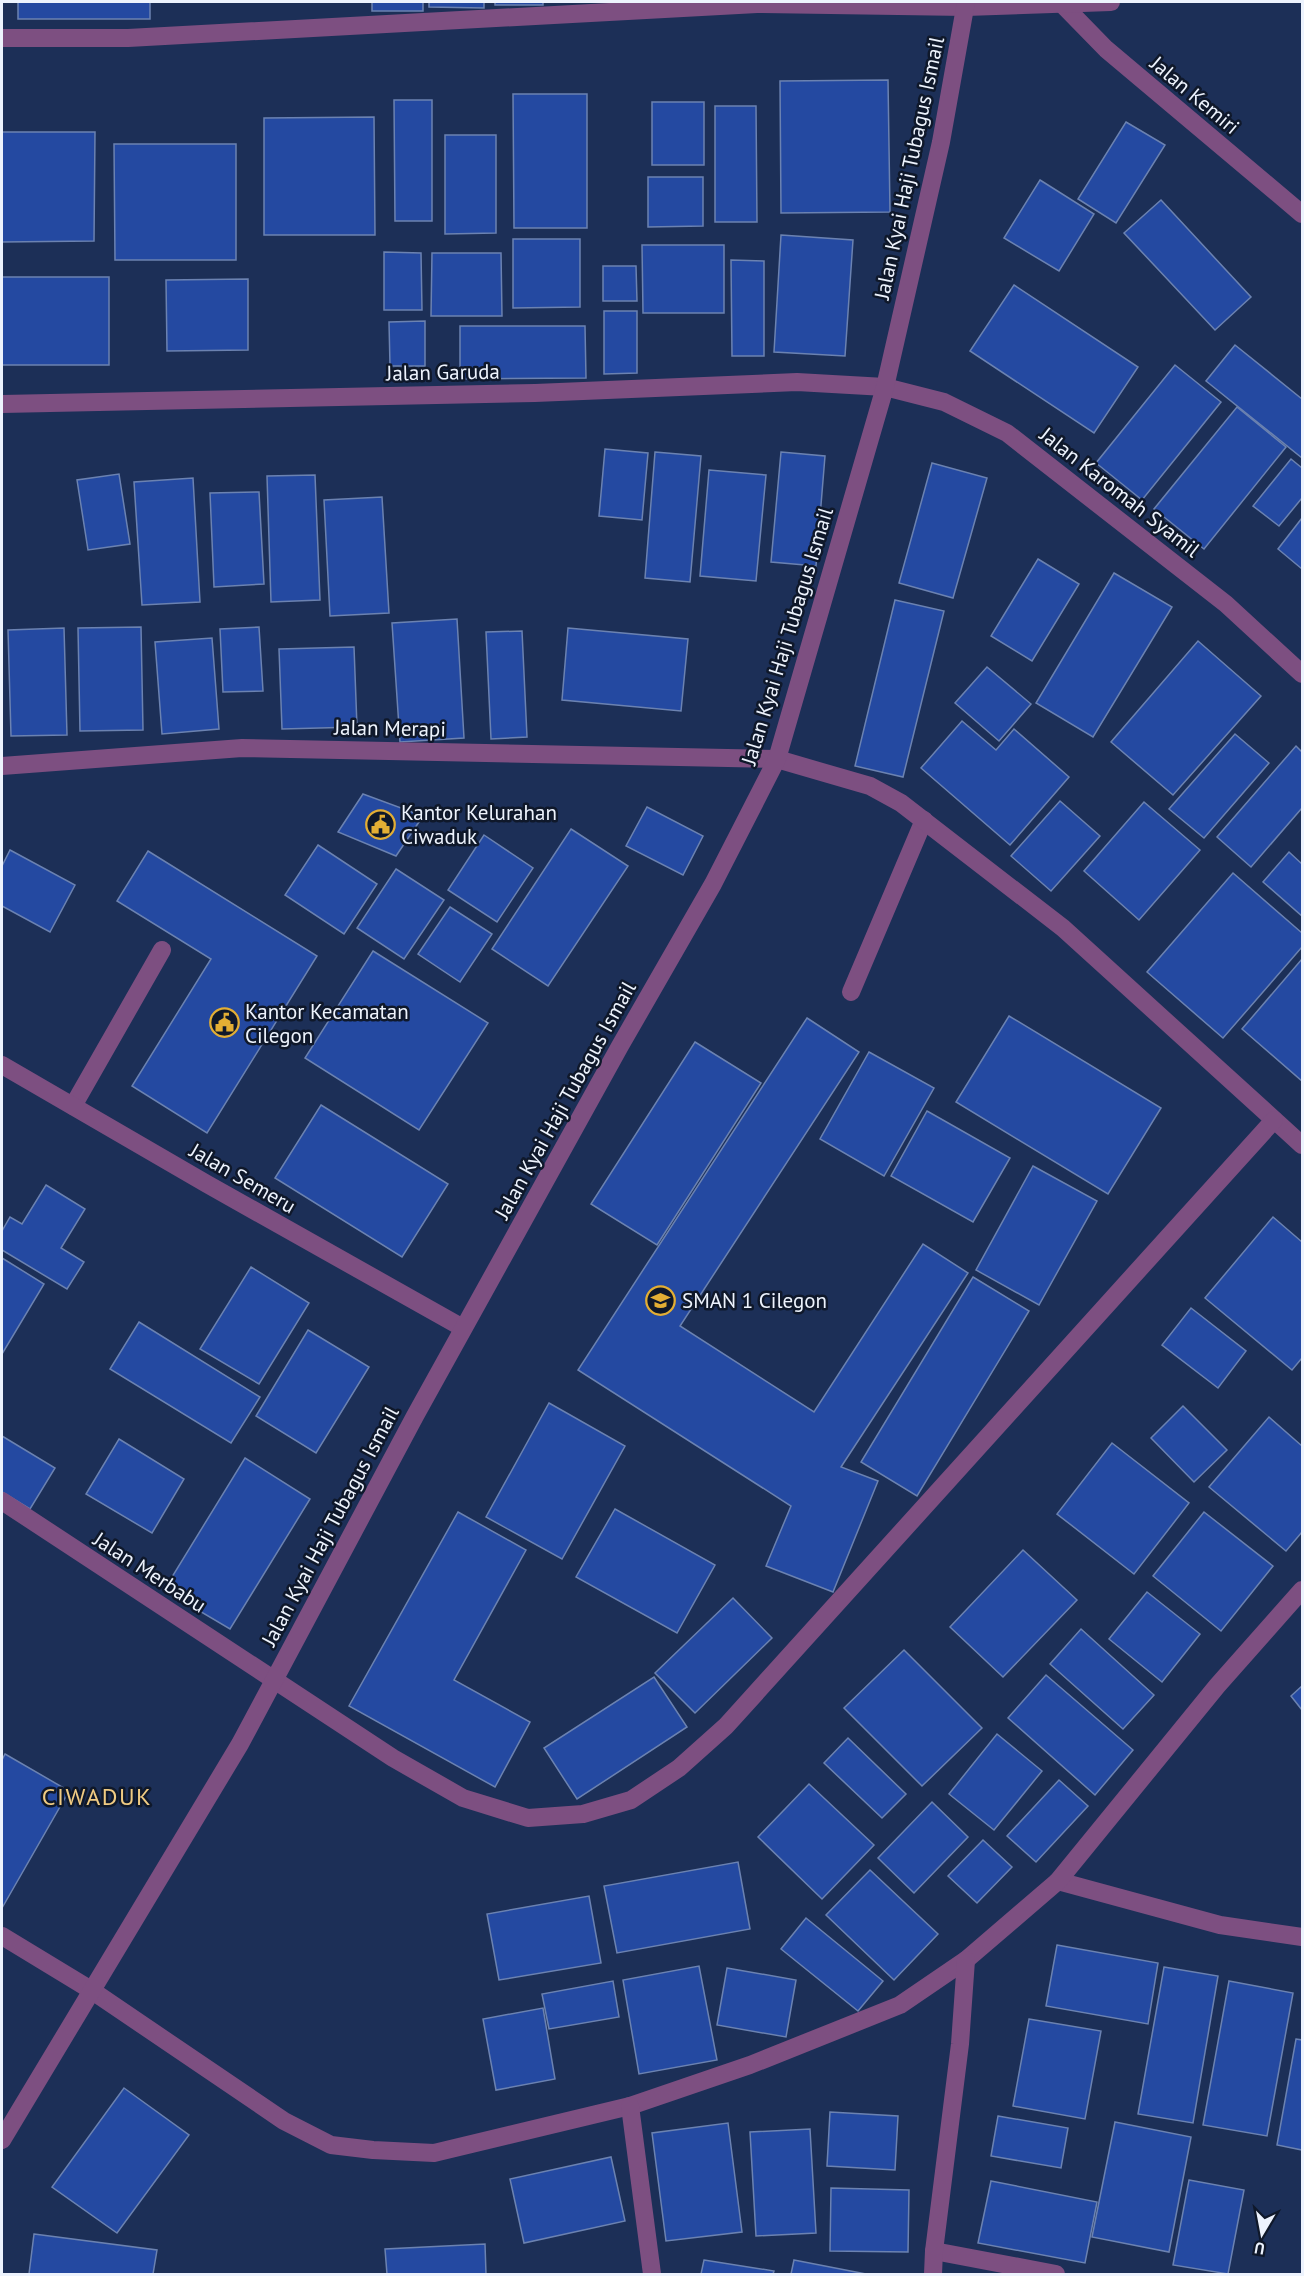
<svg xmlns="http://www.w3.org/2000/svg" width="1304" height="2276" font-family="'PT Sans',sans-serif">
	<rect width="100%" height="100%" fill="#1c2f57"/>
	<!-- building -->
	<g fill="#2449a1" stroke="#6b82b1" stroke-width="1.5">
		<rect x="18" y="2" width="132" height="17"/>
		<rect x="372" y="2" width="51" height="9"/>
		<polygon points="429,2 484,2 484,8 429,7"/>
		<rect x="495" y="2" width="48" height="3"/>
		<polygon points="888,80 890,212 781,213 780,81"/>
		<polygon points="513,94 587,94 587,228 514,228"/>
		<polygon points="394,100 432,100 432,221 395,221"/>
		<rect x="652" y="102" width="52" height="63"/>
		<polygon points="715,106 756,106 757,222 715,222"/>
		<polygon points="374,117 375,235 264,235 264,118"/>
		<polygon points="1126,122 1165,145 1116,223 1078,199"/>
		<polygon points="2,132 95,132 94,241 2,242"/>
		<polygon points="445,135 496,135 496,233 445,234"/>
		<polygon points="114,144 236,144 236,260 115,260"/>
		<polygon points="648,177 703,177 703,226 648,227"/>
		<polygon points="1040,180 1094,214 1059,271 1004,238"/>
		<polygon points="1161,200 1251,297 1215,330 1124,233"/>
		<polygon points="781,235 853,240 845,356 774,352"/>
		<polygon points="513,239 580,239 580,307 513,308"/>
		<polygon points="642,245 724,245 724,313 643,313"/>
		<polygon points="384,252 421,253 422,310 384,310"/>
		<polygon points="432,253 501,253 502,316 431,316"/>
		<polygon points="731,260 764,261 764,356 732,356"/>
		<polygon points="603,266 636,266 637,301 603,301"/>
		<rect x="2" y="277" width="107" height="88"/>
		<polygon points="248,279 248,350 167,351 166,280"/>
		<polygon points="1014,285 1138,367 1094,433 970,351"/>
		<polygon points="604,311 637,311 637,373 604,374"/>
		<polygon points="425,321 425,366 390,366 389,322"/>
		<polygon points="460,326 585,326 586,378 460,379"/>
		<polygon points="1235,345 1302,399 1302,458 1206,381"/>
		<polygon points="1175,365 1221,402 1142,500 1096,463"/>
		<polygon points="1237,407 1286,447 1204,549 1154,509"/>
		<polygon points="605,449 648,453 642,520 599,516"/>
		<polygon points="655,452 701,456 690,582 645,578"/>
		<polygon points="781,452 825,456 816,566 771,562"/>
		<polygon points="1291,459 1302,468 1302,498 1279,526 1253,506"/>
		<polygon points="932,463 987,478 953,598 899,583"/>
		<polygon points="709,470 766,475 756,581 700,576"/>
		<polygon points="119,474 130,544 88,550 77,480"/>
		<polygon points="315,475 320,600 271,602 267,476"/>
		<polygon points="193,478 200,602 142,605 134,482"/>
		<polygon points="259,492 264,584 214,587 210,493"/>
		<polygon points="382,497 389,613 330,616 324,500"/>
		<polygon points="1302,518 1302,569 1278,549"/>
		<polygon points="1038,559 1079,584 1032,661 991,636"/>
		<polygon points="1114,573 1172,607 1093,737 1036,703"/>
		<polygon points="895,600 944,611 903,777 855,766"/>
		<polygon points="457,619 464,738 400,742 392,623"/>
		<polygon points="141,627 143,730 80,731 78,628"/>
		<polygon points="259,627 263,691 223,692 220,629"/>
		<polygon points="64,628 67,735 11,736 8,630"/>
		<polygon points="568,628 688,639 681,711 562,700"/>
		<polygon points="522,631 527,737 491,739 486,632"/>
		<polygon points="212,638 219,729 162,734 155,642"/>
		<polygon points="1198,641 1261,696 1173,795 1111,742"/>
		<polygon points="354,647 357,727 282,729 279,649"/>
		<polygon points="987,667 1031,704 999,741 955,703"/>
		<polygon points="962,721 996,750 1014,729 1069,777 1010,845 921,768"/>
		<polygon points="1235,734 1269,763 1204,838 1169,809"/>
		<polygon points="1296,746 1302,752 1302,808 1251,867 1217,837"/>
		<polygon points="363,794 423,816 396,856 338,832"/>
		<polygon points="1060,801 1100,836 1051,891 1011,856"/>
		<polygon points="1144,802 1200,850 1139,920 1084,871"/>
		<polygon points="647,807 703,836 683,875 626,846"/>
		<polygon points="571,829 628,866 548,986 492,949"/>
		<polygon points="484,835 533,868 497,922 448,890"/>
		<polygon points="318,845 377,884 344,934 285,895"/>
		<polygon points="10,850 75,885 50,932 2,906 2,866"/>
		<polygon points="148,851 317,956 207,1133 132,1086 211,959 117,901"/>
		<polygon points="1289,852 1302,864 1302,916 1263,882"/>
		<polygon points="396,869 444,900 404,959 357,928"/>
		<polygon points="1233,873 1302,933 1302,947 1223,1038 1147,972"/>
		<polygon points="450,907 492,934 460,982 418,954"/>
		<polygon points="373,951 488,1023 419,1130 305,1058"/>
		<polygon points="1302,959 1302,1081 1242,1029"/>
		<polygon points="1009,1016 1161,1108 1108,1194 956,1102"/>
		<polygon points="807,1018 859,1052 680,1326 814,1412 923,1244 968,1273 841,1467 878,1481 833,1592 766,1566 791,1506 578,1370"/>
		<polygon points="695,1042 761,1083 657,1245 591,1204"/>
		<polygon points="869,1052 934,1088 884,1176 820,1139"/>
		<polygon points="321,1105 448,1184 402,1257 275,1178"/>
		<polygon points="927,1111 1010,1158 973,1222 891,1176"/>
		<polygon points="1033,1166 1097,1201 1039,1305 976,1270"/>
		<polygon points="46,1185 85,1209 61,1248 84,1262 67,1289 2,1250 2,1231 10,1217 22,1224"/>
		<polygon points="1273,1217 1302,1242 1302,1358 1292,1370 1205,1298"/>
		<polygon points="2,1258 44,1284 2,1354"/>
		<polygon points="251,1267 309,1303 259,1384 200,1349"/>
		<polygon points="973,1277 1029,1311 917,1496 861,1462"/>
		<polygon points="1191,1308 1246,1351 1218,1388 1162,1345"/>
		<polygon points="139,1322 260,1397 231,1443 110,1369"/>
		<polygon points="308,1330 369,1367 316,1453 256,1416"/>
		<polygon points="549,1403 625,1446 562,1559 486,1517"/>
		<polygon points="1183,1406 1227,1450 1194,1482 1151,1438"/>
		<polygon points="1269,1417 1302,1446 1302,1532 1286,1551 1209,1487"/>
		<polygon points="2,1436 55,1468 30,1509 2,1492"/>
		<polygon points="119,1439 184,1479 152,1533 86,1494"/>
		<polygon points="1112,1443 1189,1503 1134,1574 1057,1514"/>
		<polygon points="245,1458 310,1499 230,1629 164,1590"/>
		<polygon points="615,1509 715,1565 677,1633 576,1577"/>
		<polygon points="458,1512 526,1550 454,1680 530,1722 495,1787 349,1706"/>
		<polygon points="1204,1512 1273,1566 1221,1631 1153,1576"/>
		<polygon points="1023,1550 1077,1600 1003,1677 950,1627"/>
		<polygon points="1147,1592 1200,1634 1162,1682 1109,1639"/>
		<polygon points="733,1598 772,1638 695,1713 655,1673"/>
		<polygon points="1081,1629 1154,1695 1123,1729 1050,1664"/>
		<polygon points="904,1650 982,1728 922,1786 844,1708"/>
		<polygon points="1046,1675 1133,1750 1095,1795 1008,1718"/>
		<polygon points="654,1677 687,1727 577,1799 544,1748"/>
		<polygon points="1302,1686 1302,1710 1291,1696"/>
		<polygon points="997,1734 1042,1771 994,1830 949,1794"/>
		<polygon points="848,1738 906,1794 882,1818 824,1763"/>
		<polygon points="5,1754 69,1791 2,1908 2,1760"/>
		<polygon points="1059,1780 1088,1806 1036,1862 1007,1836"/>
		<polygon points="809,1784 874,1845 822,1899 758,1837"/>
		<polygon points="932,1802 968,1837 914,1893 878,1858"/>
		<polygon points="983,1840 1012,1867 977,1903 948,1876"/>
		<polygon points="738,1862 750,1929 617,1953 604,1886"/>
		<polygon points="870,1870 938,1934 894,1980 826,1915"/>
		<polygon points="589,1896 601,1963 499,1980 487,1914"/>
		<polygon points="806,1918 883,1981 858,2011 781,1949"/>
		<polygon points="1057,1945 1158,1963 1148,2024 1046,2006"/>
		<polygon points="699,1966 717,2060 639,2074 623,1980"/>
		<polygon points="1164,1967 1218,1976 1193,2123 1138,2114"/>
		<polygon points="727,1968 796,1980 786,2037 717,2025"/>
		<polygon points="613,1981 619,2017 549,2029 542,1994"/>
		<polygon points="1229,1981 1293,1993 1267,2136 1203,2125"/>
		<polygon points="543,2008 555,2079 496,2090 483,2019"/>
		<polygon points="1029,2019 1101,2031 1085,2119 1013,2106"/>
		<polygon points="1296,2039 1302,2040 1302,2150 1277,2145"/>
		<polygon points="124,2088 189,2135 117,2233 52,2187"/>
		<polygon points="830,2112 898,2116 895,2170 827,2166"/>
		<polygon points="998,2116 1068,2128 1061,2168 991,2156"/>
		<polygon points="1115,2122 1191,2137 1169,2252 1092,2237"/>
		<polygon points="728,2123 742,2232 666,2241 652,2133"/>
		<polygon points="810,2129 816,2233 756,2236 750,2132"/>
		<polygon points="611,2157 625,2221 524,2243 510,2179"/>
		<polygon points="1189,2180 1244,2190 1228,2274 1173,2265"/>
		<polygon points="991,2181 1097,2202 1085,2263 978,2243"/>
		<polygon points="831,2188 909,2190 908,2252 830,2251"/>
		<polygon points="34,2234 157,2250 153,2274 29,2274"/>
		<polygon points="485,2244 486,2274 387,2274 385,2249"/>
		<polygon points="704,2260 774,2271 773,2274 701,2274"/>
		<polygon points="794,2260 866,2274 791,2274"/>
	</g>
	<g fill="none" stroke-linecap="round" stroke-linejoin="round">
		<!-- service -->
		<g stroke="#7d4f81" stroke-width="18">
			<polyline points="851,992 924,820"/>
			<polyline points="73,1106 162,950"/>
		</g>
		<!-- minor -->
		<g stroke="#7d4f81" stroke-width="18">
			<polyline points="1063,5 1106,49 1302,214"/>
			<polyline points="2,38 128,38 757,4 966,7 1111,2"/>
			<polyline points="2,404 535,393 797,382 885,387 944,402 1007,433 1226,604 1302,674"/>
			<polyline points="2,766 242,748 777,759 870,786 901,803 1063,928 1302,1145"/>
			<polyline points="2,1065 207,1184 463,1328"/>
			<polyline points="2,1501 393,1758 463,1798 528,1818 583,1814 631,1800 679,1768 726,1726 1274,1120"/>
			<polyline points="1058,1881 1220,1925 1302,1937"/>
			<polyline points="2,1936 91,1990 284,2121 331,2145 373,2150 434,2153 630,2106 750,2065 900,2005 966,1960 1058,1881 1217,1686 1302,1590"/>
			<polyline points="630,2106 652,2274"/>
			<polyline points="2,2140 240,1744 415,1416 620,1046 713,884 777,759 885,387 941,142 966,2"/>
			<polyline points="934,2251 1056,2274"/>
			<polyline points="933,2274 934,2251 960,2044 966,1960"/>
		</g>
	</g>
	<!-- icons -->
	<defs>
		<symbol id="civic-ring" viewBox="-11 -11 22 22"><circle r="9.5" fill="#0f182a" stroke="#e3ae34" stroke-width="1.5"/><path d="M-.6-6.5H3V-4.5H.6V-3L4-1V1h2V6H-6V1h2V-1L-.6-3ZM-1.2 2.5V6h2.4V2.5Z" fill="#e3ae34"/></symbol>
		<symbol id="school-ring" viewBox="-11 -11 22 22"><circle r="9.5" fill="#0f182a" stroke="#e3ae34" stroke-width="1.5"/><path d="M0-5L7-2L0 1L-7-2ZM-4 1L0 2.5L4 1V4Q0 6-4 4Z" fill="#e3ae34"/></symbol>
	</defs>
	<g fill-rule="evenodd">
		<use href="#civic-ring" x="364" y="808" width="33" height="33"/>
		<use href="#civic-ring" x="208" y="1006" width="33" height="33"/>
		<use href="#school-ring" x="644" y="1284" width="33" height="33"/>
	</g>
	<g text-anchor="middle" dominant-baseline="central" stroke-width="5" stroke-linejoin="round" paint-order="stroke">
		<!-- street labels -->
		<g font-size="21" fill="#edf3fd" stroke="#0f182a">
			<text transform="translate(1195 95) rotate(40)">Jalan Kemiri</text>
			<text transform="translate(909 168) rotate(-78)">Jalan Kyai Haji Tubagus Ismail</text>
			<text transform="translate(443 372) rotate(-1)">Jalan Garuda</text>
			<text transform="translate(1120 492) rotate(38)">Jalan Karomah Syamil</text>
			<text transform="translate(787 636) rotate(-73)">Jalan Kyai Haji Tubagus Ismail</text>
			<text transform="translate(390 728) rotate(1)">Jalan Merapi</text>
			<text transform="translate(565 1100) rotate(-61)">Jalan Kyai Haji Tubagus Ismail</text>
			<text transform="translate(243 1178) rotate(30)">Jalan Semeru</text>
			<text transform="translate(330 1526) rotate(-62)">Jalan Kyai Haji Tubagus Ismail</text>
			<text transform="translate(150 1572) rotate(33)">Jalan Merbabu</text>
		</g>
		<!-- poi labels -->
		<g font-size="21" fill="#edf3fd" stroke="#0f182a" text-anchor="start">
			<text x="401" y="812">Kantor Kelurahan<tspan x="401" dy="24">Ciwaduk</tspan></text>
			<text x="245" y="1011">Kantor Kecamatan<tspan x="245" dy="24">Cilegon</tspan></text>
			<text x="682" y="1300">SMAN 1 Cilegon</text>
		</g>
		<!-- quarter labels -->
		<g font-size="24" letter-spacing="1.5" fill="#f0cb83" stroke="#0f182a">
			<text x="97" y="1796">CIWADUK</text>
		</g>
	</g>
	<!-- border -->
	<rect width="1304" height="2276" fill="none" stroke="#edf3fd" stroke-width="6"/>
	<!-- north arrow -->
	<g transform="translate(1262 2234) rotate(190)" stroke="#0f182a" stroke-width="4.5" paint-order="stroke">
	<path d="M0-4.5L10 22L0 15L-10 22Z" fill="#edf3fd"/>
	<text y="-9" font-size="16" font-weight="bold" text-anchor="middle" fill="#edf3fd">U</text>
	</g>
</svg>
